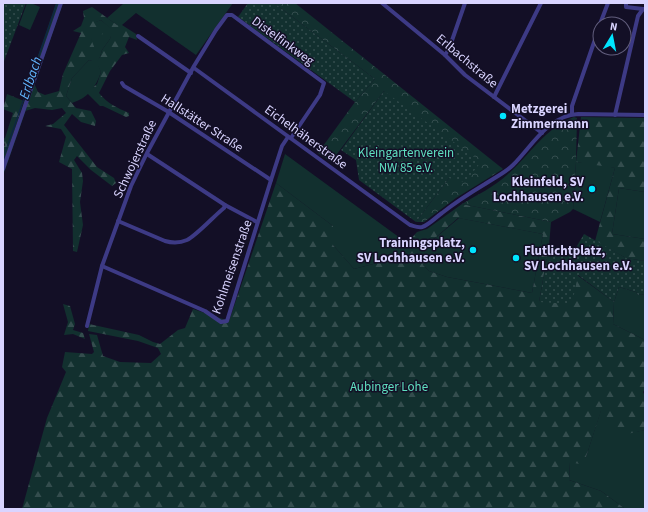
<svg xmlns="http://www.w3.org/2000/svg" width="648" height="512" font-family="'Source Sans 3',sans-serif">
	<defs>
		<pattern id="forest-firs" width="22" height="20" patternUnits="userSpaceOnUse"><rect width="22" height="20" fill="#12302f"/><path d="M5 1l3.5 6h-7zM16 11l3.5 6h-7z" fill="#344d4e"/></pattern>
		<pattern id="park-crowns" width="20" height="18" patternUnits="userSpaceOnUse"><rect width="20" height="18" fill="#12302f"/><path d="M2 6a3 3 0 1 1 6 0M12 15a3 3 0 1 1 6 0" fill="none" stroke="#344d4e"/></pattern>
		<pattern id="garden-dots" width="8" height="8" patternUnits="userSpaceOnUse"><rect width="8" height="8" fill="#12302f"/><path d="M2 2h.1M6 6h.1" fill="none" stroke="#344d4e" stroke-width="1.8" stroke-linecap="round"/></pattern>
	</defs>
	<rect width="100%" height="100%" fill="#130f26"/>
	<!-- grass -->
	<g fill="#12302f">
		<polygon points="27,3 31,3 40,7 30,30 19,25"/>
		<polygon points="56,3 63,3 3,176 3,165 19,120 32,73"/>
		<polygon points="122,3 233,3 196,55 136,13 122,25 117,25 107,18 123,4"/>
		<path d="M101,20l12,10 -3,9 -8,11 -2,7 -3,5 4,10c-5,15 -13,26 -29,31l-6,-7 6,-18 17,-18 3,1 -1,-22 4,-17z"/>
		<polygon points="285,154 407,243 381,262 354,269 333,245 333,226 276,183"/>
		<polygon points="576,162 599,164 615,168 600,222 573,209"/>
		<polygon points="619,188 645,192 645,239 612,234"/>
		<polygon points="459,218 543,234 532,293 447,277 429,271 423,265 422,258 427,245"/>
		<polygon points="619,287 636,292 638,295 645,294 645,340 613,324 614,302"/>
		<polygon points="601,410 623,434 645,430 645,509 624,508 601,491 569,480 570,462 586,457"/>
	</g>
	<!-- forest -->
	<g fill="url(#forest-firs)" fill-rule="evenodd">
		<path d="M92,7l25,18h5l14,9 1,6 -8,-3 -4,10 4,6 -7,2 -12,16 -11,22c8,10 18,15 30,20v3l-3,1 -23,-11h-3l-13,-13 10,-9 4,-12 -5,-10 4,-5 2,-7 8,-11 2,-9 -11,-10 -5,2 7,12 -12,5 4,10 -3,12 -3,-1 -17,18 -6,18 10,12 15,3 5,10 -1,5 -14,-4 -9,-8 -8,11 33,42 17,11 2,5 -4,3 -21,-16 -14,-14 -3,4 8,13 1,8 -3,21 3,23 -6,27 -4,-1 -1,-82 -13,-7 7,-25 -5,-8 -16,-3 8,-2 13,-11 -4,-5 -10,2 -17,-2 -10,3 9,-28 4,9 7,3 14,-4 4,-17 18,-41 -8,-2 8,-5 3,-8 -1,-7z"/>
		<polygon points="7,94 24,101 3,165 3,148 5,145 3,139 5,138 13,113 3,109"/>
		<polygon points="581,117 645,118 645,192 619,188 612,234 645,239 645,261 626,258 595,241 615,168 576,162"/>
		<path d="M276,183l57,43v19l21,24 27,-7 26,-19 10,-11 10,-3 35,-25 89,18 -2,24 -10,56 38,-27 37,27 -1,22 32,16v49l-2,3 2,4v34l-22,5 -22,-24 -15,46 -7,7 -9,-2 -1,18 32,11 23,17 21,1h-623l25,-91 19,-46 -4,-5 3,-15 27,2 2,-2 -5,-18 8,1 6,21 17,6 31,1 10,-9 -3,-6 -20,-7 -50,-10 1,-7 50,11 14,7 7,2 18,-14 7,-2 8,-19 36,12zM458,218l85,16 -11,59 -85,-16 -18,-6 -6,-6 -1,-7 5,-13z"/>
		<polygon points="63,304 70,306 75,324 73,330 83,333 85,339 73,334 64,335 68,322"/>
	</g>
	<!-- park -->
	<g fill="url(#park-crowns)">
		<polygon points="274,3 295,3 503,169 456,198 424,222 416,222 449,178 384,91 331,162 318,153 355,102 375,79"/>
		<path d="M574,117l3,1 -1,44 -3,47 -3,3 -19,10 -89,-18c15,-9 32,-17 45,-29 22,-19 38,-47 67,-58z"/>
	</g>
	<!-- garden -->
	<g fill="url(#garden-dots)">
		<polygon points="3,3 26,3 3,64"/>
		<polygon points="248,3 274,3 375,79 355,102 238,17"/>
		<polygon points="384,91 481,162 465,182 449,178 416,222 359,180 356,160 341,150"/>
		<polygon points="584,234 626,258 645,261 645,294 638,295 636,292 619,287 614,302 578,275 572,304 539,302 549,246 574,251"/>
	</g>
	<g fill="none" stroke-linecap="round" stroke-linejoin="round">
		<!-- stream -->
		<g stroke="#0c2248" stroke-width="1">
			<polyline points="5,153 57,3"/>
			<polyline points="3,160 5,156"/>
		</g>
		<!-- street -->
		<g stroke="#3d3a85" stroke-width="4">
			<polyline points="382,3 445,55 465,75 542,133"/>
			<polyline points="626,4 626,7 643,9"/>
			<polyline points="600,24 608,3"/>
			<polyline points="138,36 191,73"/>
			<polyline points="445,55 449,49 465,3"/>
			<path d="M194,68l216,157c4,1 8,3 12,2 7,-2 14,-10 20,-14 14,-11 28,-20 43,-29 9,-6 20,-11 28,-19 18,-18 36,-50 65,-51l67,1"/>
			<polyline points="122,83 124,86 167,111 271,180"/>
			<polyline points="494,97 541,3"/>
			<polyline points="572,114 572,106 600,25"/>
			<polyline points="615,115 638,16 643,9 645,9"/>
			<polyline points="147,154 225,205 257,222"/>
			<polyline points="3,169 61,3"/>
			<path d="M118,221l47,20c7,2 15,2 22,-1 9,-4 28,-25 37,-32l1,-3"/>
			<polyline points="102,266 205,311 221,322 227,321 271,180 282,146 288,137"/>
			<polyline points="87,326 102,266 131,186 147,153 194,66 216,30 227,15 232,15 324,83 320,95 291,138"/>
		</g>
	</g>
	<!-- markers -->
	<g fill="#00e5ff" stroke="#130f26" stroke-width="1.5">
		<circle cx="503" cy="116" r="4"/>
		<circle cx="592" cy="189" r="4"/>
		<circle cx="473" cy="250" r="4"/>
		<circle cx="516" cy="258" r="4"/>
	</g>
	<g text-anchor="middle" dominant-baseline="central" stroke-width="3" stroke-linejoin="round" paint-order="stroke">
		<!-- street labels -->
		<g font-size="13" fill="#d9d4ff" stroke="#130f26">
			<text transform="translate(283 41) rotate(36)">Distelfinkweg</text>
			<text transform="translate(467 61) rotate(40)">Erlbachstraße</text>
			<text transform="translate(202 123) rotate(33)">Hallstätter Straße</text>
			<text transform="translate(306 137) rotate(36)">Eichelhäherstraße</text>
			<text transform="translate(135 159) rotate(-65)">Schwojerstraße</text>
			<text transform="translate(232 267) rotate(-71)">Kohlmeisenstraße</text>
		</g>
		<!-- poi labels -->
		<g font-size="13" font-weight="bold" fill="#d9d4ff" stroke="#130f26" text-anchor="start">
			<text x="511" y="109">Metzgerei<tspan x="511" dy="15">Zimmermann</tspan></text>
			<text x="584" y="182" text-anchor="end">Kleinfeld, SV<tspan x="584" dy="15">Lochhausen e.V.</tspan></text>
			<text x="465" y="243" text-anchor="end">Trainingsplatz,<tspan x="465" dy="15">SV Lochhausen e.V.</tspan></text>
			<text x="524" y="251">Flutlichtplatz,<tspan x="524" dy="15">SV Lochhausen e.V.</tspan></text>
		</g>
		<!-- park labels -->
		<g font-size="13" fill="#5fe0c0" stroke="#130f26">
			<text x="406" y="153">Kleingartenverein<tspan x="406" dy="15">NW 85 e.V.</tspan></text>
			<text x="389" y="387">Aubinger Lohe</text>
		</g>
		<!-- water labels -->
		<g font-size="14" font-style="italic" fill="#62b6ff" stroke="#130f26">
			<text transform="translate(31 78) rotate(-71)">Erlbach</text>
		</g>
	</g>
	<!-- border -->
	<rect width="648" height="512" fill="none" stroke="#d9d4ff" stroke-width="8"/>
	<!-- north arrow -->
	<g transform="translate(612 36) rotate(10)"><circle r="19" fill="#130f26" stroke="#625e7d"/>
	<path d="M0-3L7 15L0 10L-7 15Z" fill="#00e5ff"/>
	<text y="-6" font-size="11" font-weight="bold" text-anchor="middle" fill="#d9d4ff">N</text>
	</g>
</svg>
